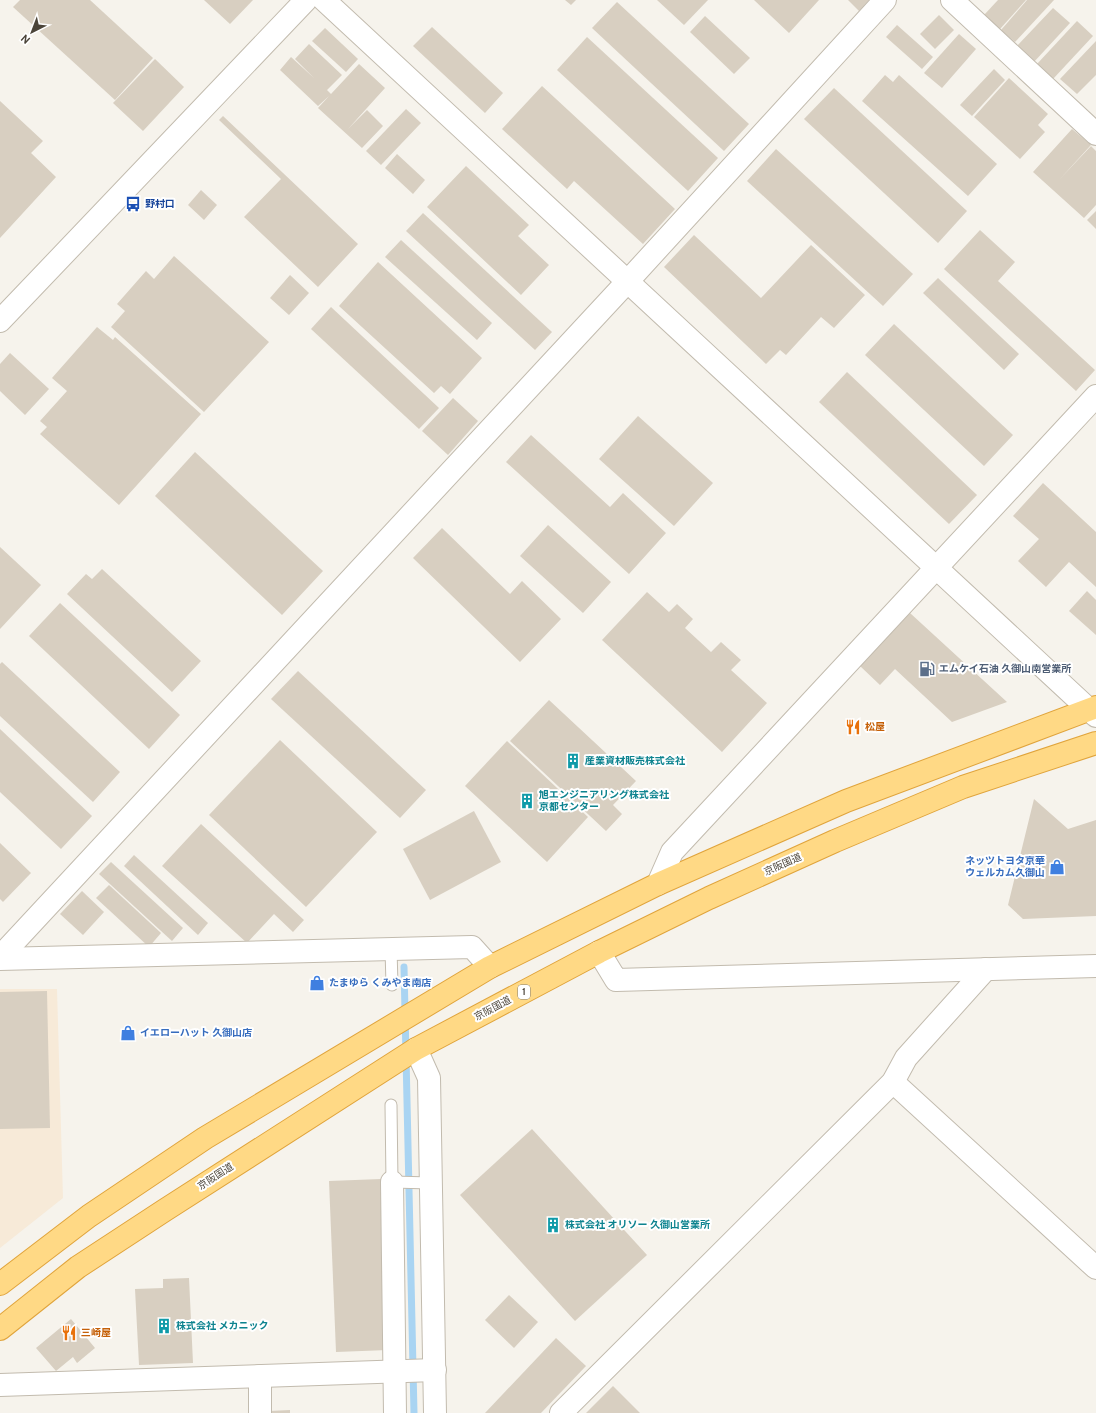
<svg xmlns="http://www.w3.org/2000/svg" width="1096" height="1413" font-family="Overpass,'Noto Sans JP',sans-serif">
	<rect width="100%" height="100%" fill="#f6f3ec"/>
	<!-- commercial -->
	<polygon fill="#f7ead8" points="0,989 57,989 63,1198 0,1248"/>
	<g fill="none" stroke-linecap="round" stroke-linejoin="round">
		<!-- stream -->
		<polyline stroke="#a9d4f2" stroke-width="7" points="404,967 414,1413"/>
	</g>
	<!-- building -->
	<g fill="#d8cfc1">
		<polygon points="20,0 90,0 153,58 115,100 13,7"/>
		<polygon points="204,0 253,0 230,24"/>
		<polygon points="565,0 576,0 571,5"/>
		<polygon points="657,0 708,0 684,25"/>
		<polygon points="754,0 819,0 789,33"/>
		<polygon points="848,0 869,0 859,11"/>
		<polygon points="998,0 1026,0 1000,29 984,15"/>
		<polygon points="1027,0 1054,0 1015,42 1001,30"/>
		<polygon points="617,2 749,124 724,151 592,28"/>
		<polygon points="1053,8 1070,23 1033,63 1016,47"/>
		<polygon points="939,15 954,30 935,49 920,34"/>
		<polygon points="705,16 750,58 734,74 690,32"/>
		<polygon points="1077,21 1093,36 1053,79 1037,64"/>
		<polygon points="897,25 933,57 922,69 886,37"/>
		<polygon points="432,27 503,93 485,113 413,46"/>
		<polygon points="325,28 358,59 346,72 312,41"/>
		<polygon points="959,34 976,49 942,88 924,73"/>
		<polygon points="587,37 718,158 688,191 557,70"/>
		<polygon points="1096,41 1096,75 1077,94 1060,79"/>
		<polygon points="309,44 342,75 327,90 331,94 359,64 385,88 348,129 367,110 383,126 362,148 318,108 329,96 318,106 280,70 291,57 314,78 295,59"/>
		<polygon points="155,59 184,87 143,131 113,103"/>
		<polygon points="994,69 1005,80 972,116 960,105"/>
		<polygon points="885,75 893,82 899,75 997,164 968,196 862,101"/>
		<polygon points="1009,78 1048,114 1038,125 1045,132 1020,159 974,117"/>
		<polygon points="542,86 675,209 643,244 574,181 567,189 502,129"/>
		<polygon points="834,88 967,211 938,243 804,119"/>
		<polygon points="0,101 43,141 31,153 56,177 0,238"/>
		<polygon points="406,109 421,123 381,165 366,151"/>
		<polygon points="223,116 358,244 318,287 244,217 281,179 219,120"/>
		<polygon points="1072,129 1091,145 1059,180 1091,146 1096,151 1096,205 1084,218 1033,172"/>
		<polygon points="776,149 913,274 883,306 747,181"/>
		<polygon points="397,154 425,180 413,194 385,168"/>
		<polygon points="466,166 529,225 518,236 549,265 521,295 427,207"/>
		<polygon points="201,190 217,205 204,220 188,205"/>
		<polygon points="1096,211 1096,229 1087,220"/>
		<polygon points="423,213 552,332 535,350 406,231"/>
		<polygon points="980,230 1015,262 998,281 1095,370 1076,391 944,269"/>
		<polygon points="694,235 761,298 811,245 865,295 834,328 821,317 786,355 780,350 766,364 664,267"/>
		<polygon points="401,240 492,323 477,340 385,257"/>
		<polygon points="174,256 269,342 204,412 111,327 125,311 117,304 146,271 154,279"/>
		<polygon points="378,262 482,358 450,394 441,386 434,393 339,306"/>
		<polygon points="290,275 309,293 289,315 270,298"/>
		<polygon points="938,278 1019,354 1004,370 923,293"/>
		<polygon points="331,307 439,408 419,429 311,329"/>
		<polygon points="894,324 1013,435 984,466 865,355"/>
		<polygon points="97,327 113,340 115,337 201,414 119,505 40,434 47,427 40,421 67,391 52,378"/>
		<polygon points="10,353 49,389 25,415 0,391 0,364"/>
		<polygon points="847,372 977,495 949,524 819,402"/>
		<polygon points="453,398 478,421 448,455 422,431"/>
		<polygon points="638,416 713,483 674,526 599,459"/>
		<polygon points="531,435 610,507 623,493 666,533 629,574 506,462"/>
		<polygon points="195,452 323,571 282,615 155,496"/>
		<polygon points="1043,483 1096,532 1096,587 1069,562 1046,587 1018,561 1039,539 1013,516"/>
		<polygon points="548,525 611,582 583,613 520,556"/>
		<polygon points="442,528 510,594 522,581 561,619 520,662 413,558"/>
		<polygon points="0,547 41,585 0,629"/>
		<polygon points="102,569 201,661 172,692 67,594 86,574 92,579"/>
		<polygon points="1087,591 1096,600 1096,635 1069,611"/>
		<polygon points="647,592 669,612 677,604 693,619 685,628 711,652 721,642 741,660 731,670 767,703 722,752 602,640"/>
		<polygon points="60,603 180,715 149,749 29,636"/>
		<polygon points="910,613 1007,702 952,722 895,669 880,685 860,666"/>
		<polygon points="2,662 120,772 93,802 0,716 0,664"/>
		<polygon points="298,671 426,790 400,818 271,699"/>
		<polygon points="549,700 636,781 613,805 622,814 606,831 510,741"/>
		<polygon points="0,729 92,816 61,849 0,792"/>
		<polygon points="280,740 377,832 306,907 209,815"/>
		<polygon points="507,741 588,817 547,862 465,786"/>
		<polygon points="1034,799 1068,829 1096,820 1096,916 1023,919 1008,905"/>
		<polygon points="474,811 501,862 430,900 403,849"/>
		<polygon points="201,824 304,920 293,932 274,914 247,943 162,866"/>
		<polygon points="0,843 31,873 3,902 0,899"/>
		<polygon points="134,855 208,923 198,935 124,866"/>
		<polygon points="111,862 183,928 172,941 99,874"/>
		<polygon points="109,885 161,933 149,947 96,898"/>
		<polygon points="82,891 104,912 83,935 60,914"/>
		<polygon points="47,991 50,1128 0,1129 0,992"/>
		<polygon points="532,1129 647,1255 575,1321 460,1195"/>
		<polygon points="381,1179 388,1350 336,1352 329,1181"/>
		<polygon points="189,1278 193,1363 139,1365 135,1289 163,1288 163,1279"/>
		<polygon points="509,1295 538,1322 514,1348 485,1320"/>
		<polygon points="71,1319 95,1348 77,1363 73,1357 56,1371 36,1348"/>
		<polygon points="556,1338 586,1366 541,1413 485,1413"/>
		<polygon points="613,1386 640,1413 586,1413"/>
		<polygon points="290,1410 290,1413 269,1413 269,1411"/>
	</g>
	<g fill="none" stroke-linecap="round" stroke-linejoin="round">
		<defs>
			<g id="service">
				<polyline points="391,949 392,985"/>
				<polyline points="391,1105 392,1182 431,1183"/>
			</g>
			<g id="minor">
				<polyline points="952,0 1096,134"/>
				<polyline points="658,884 672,852 1096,396"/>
				<polyline points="599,952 616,980 1096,966"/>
				<polyline points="0,957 627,282 885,0"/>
				<polyline points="0,959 472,947 490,967"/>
				<polyline points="416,1049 429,1078 435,1413"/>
				<polyline points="893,1082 1096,1268"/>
				<polyline points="392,1182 395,1413"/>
				<polyline points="260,1376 260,1413"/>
				<polyline points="0,1385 435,1370"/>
				<polyline points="561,1413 893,1082 906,1058 986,969"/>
			</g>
			<g id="tertiary">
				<polyline points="324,0 1096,716"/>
				<polyline points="0,321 306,0"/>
			</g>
			<g id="trunk">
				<polyline points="0,1284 89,1216 205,1138 490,967 658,884 846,801 1096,707"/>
				<polyline points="0,1329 78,1267 165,1210 416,1049 599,952 709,898 835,841 963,787 1096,743"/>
			</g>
		</defs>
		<!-- service casing -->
		<use href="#service" stroke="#c2bbae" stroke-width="13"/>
		<!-- minor casing -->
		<use href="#minor" stroke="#c2bbae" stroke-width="24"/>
		<!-- tertiary casing -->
		<use href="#tertiary" stroke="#c2bbae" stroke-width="24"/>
		<!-- trunk casing -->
		<use href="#trunk" stroke="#e0a43c" stroke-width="24"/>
		<!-- service -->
		<use href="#service" stroke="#fff" stroke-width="11"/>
		<!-- minor -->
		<use href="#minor" stroke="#fff" stroke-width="22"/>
		<!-- tertiary -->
		<use href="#tertiary" stroke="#fff" stroke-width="22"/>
		<!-- trunk -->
		<use href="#trunk" stroke="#ffd985" stroke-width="22"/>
	</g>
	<!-- icons -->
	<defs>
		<symbol id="bus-bare" viewBox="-9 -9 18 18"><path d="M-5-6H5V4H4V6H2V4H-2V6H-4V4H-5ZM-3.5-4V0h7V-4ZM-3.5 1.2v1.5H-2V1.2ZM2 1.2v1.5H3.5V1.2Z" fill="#1a4fb4" stroke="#fff" stroke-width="2.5" paint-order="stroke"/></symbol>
		<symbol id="fuel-bare" viewBox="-9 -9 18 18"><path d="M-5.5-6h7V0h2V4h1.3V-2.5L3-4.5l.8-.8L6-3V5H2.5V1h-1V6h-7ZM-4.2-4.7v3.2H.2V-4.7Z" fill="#5c6f8a" stroke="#fff" stroke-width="2.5" paint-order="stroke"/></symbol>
		<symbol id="restaurant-bare" viewBox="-9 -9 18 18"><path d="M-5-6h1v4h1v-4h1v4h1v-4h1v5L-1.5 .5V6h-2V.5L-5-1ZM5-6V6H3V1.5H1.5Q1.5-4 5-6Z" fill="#e8710a" stroke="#fff" stroke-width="2.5" paint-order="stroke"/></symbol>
		<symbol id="building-bare" viewBox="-9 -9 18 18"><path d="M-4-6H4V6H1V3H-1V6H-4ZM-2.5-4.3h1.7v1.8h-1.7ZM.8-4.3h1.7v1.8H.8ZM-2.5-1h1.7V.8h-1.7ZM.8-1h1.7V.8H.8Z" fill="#0f9aa8" stroke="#fff" stroke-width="2.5" paint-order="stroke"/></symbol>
		<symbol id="shop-bare" viewBox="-9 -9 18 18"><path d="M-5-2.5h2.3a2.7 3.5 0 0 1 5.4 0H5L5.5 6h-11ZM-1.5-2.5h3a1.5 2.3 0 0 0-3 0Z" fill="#3f7fe0" stroke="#fff" stroke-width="2.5" paint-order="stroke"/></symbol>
	</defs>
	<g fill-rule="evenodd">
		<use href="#bus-bare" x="122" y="193" width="22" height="22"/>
		<use href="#fuel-bare" x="916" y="658" width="22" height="22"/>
		<use href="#restaurant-bare" x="842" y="716" width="22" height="22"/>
		<use href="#building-bare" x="562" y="750" width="22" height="22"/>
		<use href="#building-bare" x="516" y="790" width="22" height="22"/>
		<use href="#shop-bare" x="1046" y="856" width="22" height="22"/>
		<use href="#shop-bare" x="306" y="972" width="22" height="22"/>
		<use href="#shop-bare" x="117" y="1022" width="22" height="22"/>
		<use href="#building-bare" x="542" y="1214" width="22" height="22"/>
		<use href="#building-bare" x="153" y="1315" width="22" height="22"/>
		<use href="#restaurant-bare" x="58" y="1322" width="22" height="22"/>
	</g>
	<g text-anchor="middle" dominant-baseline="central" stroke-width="4" stroke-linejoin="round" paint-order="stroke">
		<!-- shield labels -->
		<rect fill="#fff" stroke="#817c74" stroke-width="1" x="518" y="985" width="12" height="14" rx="3"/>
		<g font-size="9" font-weight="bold" fill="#4b4439">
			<text x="524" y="992">1</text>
		</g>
		<!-- transit labels -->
		<g font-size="10" font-weight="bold" fill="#164399" stroke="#fff" text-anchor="start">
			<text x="145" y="204">野村口</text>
		</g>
		<!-- service labels -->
		<g font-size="10" font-weight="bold" fill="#4e5e75" stroke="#fff" text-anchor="start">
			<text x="939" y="669">エムケイ石油 久御山南営業所</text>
		</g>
		<!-- food labels -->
		<g font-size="10" font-weight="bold" fill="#c56008" stroke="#fff" text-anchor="start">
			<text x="865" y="727">松屋</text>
			<text x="81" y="1333">三崎屋</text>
		</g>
		<!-- culture labels -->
		<g font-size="10" font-weight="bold" fill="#0d838f" stroke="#fff" text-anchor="start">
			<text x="585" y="761">産業資材販売株式会社</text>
			<text x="539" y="795">旭エンジニアリング株式会社<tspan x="539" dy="12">京都センター</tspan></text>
			<text x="565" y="1225">株式会社 オリソー 久御山営業所</text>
			<text x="176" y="1326">株式会社 メカニック</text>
		</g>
		<!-- shop labels -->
		<g font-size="10" font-weight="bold" fill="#366cbe" stroke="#fff" text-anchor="start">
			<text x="1045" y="861" text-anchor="end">ネッツトヨタ京華<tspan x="1045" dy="12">ウェルカム久御山</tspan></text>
			<text x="329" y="983">たまゆら くみやま南店</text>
			<text x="140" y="1033">イエローハット 久御山店</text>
		</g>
		<!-- street labels -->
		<g font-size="10" fill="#4b4439" stroke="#fff">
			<text transform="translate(783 865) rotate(-24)">京阪国道</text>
			<text transform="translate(493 1009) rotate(-28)">京阪国道</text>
			<text transform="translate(216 1177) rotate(-33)">京阪国道</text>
		</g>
	</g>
	<!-- north arrow -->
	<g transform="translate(32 32) rotate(222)" stroke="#ffffff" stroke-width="3" paint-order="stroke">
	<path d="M0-3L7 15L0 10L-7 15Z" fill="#4b4439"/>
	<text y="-6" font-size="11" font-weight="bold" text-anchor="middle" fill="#4b4439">N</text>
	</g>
</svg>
